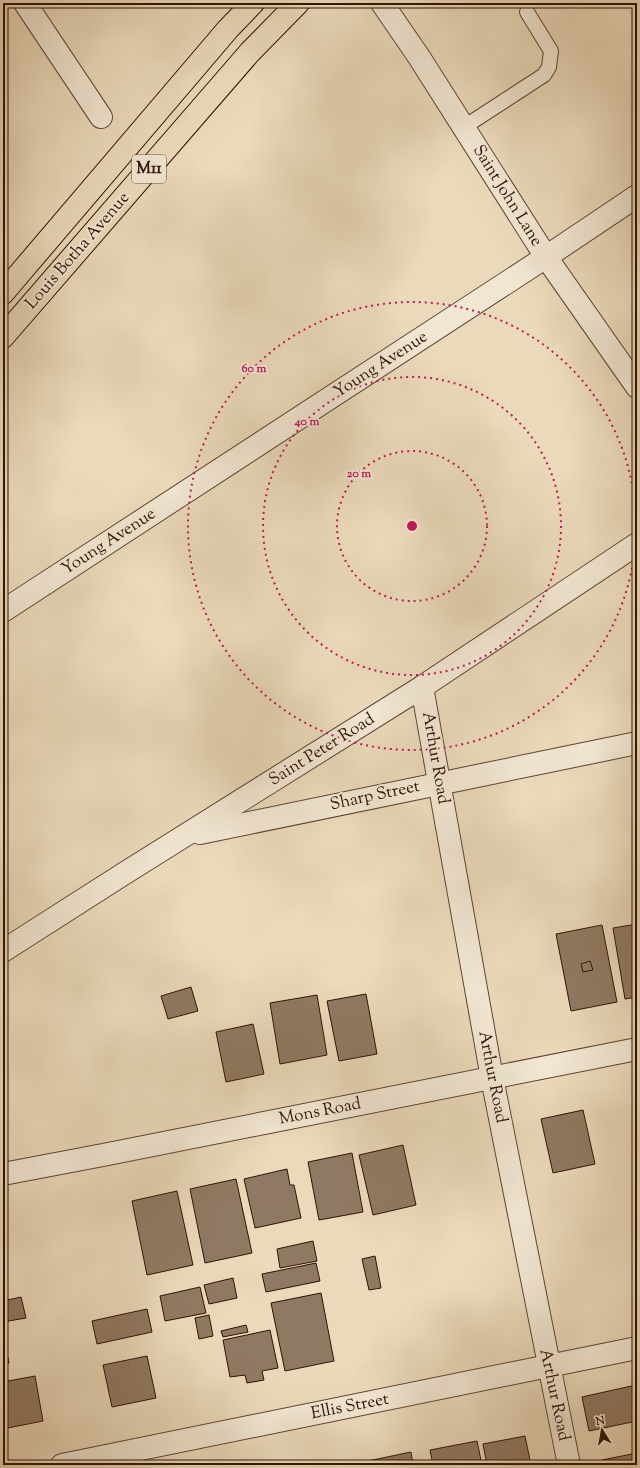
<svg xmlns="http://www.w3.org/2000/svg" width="640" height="1468" font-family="'Sorts Mill Goudy',serif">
	<rect width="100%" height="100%" fill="#ead9ba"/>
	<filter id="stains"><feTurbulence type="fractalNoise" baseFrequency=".005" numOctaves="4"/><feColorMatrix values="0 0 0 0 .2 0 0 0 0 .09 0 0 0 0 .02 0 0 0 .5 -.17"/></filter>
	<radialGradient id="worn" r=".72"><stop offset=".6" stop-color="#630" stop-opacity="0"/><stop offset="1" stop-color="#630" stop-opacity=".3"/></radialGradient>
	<!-- building -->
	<g fill="#907963" stroke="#2f1204">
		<polygon points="637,924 637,997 625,999 613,928"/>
		<polygon points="602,925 617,1002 571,1011 556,934"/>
		<polygon points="590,961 593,970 583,972 581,964"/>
		<polygon points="191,987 198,1011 168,1019 161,996"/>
		<polygon points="366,994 377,1054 339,1061 327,1001"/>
		<polygon points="317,995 327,1055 280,1064 270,1003"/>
		<polygon points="253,1024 264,1074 226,1082 216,1032"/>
		<polygon points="583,1110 595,1164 553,1173 541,1119"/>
		<polygon points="403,1145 416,1205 373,1215 359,1155"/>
		<polygon points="352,1153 363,1212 319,1220 308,1162"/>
		<polygon points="287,1169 290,1185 294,1185 301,1218 255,1228 244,1179"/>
		<polygon points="236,1179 252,1253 205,1263 190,1189"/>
		<polygon points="177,1191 193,1265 147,1275 132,1201"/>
		<polygon points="313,1241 317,1261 280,1268 277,1249"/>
		<polygon points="375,1256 381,1288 369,1290 362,1259"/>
		<polygon points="316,1263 320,1281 266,1292 262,1274"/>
		<polygon points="233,1278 237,1298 209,1304 204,1285"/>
		<polygon points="200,1287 206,1313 165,1321 160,1296"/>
		<polygon points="321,1293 334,1361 285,1371 271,1303"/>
		<polygon points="21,1297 26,1318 3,1322 3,1301"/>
		<polygon points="147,1309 152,1332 97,1344 92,1321"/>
		<polygon points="209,1315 213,1336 199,1339 195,1318"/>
		<polygon points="246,1325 248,1332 223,1337 221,1331"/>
		<polygon points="270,1330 278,1368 262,1371 264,1380 247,1383 245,1375 230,1377 223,1340"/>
		<polygon points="3,1334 9,1363 3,1364"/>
		<polygon points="147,1356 156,1398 112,1407 103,1365"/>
		<polygon points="35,1376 43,1421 3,1429 3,1382"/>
		<polygon points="636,1385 637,1391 637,1421 589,1431 582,1397"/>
		<polygon points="525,1436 531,1465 487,1465 483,1444"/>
		<polygon points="477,1441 482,1465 433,1465 430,1450"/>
		<polygon points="411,1452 413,1465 364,1465 363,1462"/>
		<polygon points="637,1453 637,1465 603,1465 602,1460"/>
	</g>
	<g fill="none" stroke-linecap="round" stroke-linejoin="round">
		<defs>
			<polyline id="lane" points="464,127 544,75 549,67 551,51 527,12"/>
			<g id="street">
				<polyline points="25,3 101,117"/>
				<polyline points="382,3 419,57 546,257 637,387"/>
				<polyline points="3,611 546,257 637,196"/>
				<polyline points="422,687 492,1078 569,1465"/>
				<polyline points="200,833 637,743"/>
				<polyline points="3,951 125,873 422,687 637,544"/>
				<polyline points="3,1174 103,1155 637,1049"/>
				<polyline points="62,1465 637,1348"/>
			</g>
			<g id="primary">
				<polyline points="3,293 228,29 253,3"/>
				<polyline points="3,337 250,52 298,3"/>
			</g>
		</defs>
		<!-- lane casing -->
		<use href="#lane" stroke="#5e4432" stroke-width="16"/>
		<!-- street casing -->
		<use href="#street" stroke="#5e4432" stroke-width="24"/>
		<!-- primary casing -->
		<use href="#primary" stroke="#2f1204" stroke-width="24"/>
		<!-- lane -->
		<use href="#lane" stroke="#f1e6d2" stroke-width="14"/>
		<!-- street -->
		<use href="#street" stroke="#f1e6d2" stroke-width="22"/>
		<!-- primary -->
		<use href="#primary" stroke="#ead9ba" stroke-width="22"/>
	</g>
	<!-- distance rings -->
	<g fill="none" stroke="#c2185b" stroke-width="2" stroke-dasharray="2 4">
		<circle cx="412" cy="526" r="75"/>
		<circle cx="412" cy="526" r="149"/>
		<circle cx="412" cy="526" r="224"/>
	</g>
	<g text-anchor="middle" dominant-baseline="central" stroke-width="4" stroke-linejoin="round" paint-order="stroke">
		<!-- shield labels -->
		<rect fill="#f1e6d2" stroke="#695242" stroke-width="1" x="132" y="155" width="34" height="28" rx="3"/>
		<g font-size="16" font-weight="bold" fill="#2f1204">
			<text x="149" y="169">M11</text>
		</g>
		<!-- street labels -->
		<g font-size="17" fill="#2f1204" stroke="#f1e6d2">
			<text transform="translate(507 196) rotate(58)">Saint John Lane</text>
			<text transform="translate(78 251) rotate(-49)">Louis Botha Avenue</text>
			<text transform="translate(381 365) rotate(-33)">Young Avenue</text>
			<text transform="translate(109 542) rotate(-33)">Young Avenue</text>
			<text transform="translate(322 750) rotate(-32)">Saint Peter Road</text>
			<text transform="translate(435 758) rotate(80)">Arthur Road</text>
			<text transform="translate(375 796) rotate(-12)">Sharp Street</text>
			<text transform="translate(492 1077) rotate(79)">Arthur Road</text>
			<text transform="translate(320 1112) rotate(-11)">Mons Road</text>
			<text transform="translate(554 1395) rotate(78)">Arthur Road</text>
			<text transform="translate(350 1407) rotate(-11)">Ellis Street</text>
		</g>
	</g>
	<circle cx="412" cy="526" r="6" fill="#c2185b" stroke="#f1e6d2" stroke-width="2"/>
	<g font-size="12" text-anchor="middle" font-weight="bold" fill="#c2185b" stroke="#f1e6d2" stroke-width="4" stroke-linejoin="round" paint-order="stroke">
		<text x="254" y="372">60 m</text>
		<text x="307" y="425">40 m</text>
		<text x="359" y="477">20 m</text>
	</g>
	<!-- margin -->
	<rect width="640" height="1468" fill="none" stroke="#ead9ba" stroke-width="16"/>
	<rect x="4" y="4" width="632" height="1460" fill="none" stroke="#2f1204" stroke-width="2"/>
	<rect x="8" y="8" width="624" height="1452" fill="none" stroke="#2f1204"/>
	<!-- north arrow -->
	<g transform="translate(602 1430) rotate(349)" stroke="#f1e6d2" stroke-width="3" paint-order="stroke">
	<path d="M0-3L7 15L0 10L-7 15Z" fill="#2f1204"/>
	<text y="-6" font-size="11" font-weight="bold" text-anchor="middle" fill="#2f1204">N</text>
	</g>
	<rect width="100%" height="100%" filter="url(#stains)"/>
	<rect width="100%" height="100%" fill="url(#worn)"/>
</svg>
